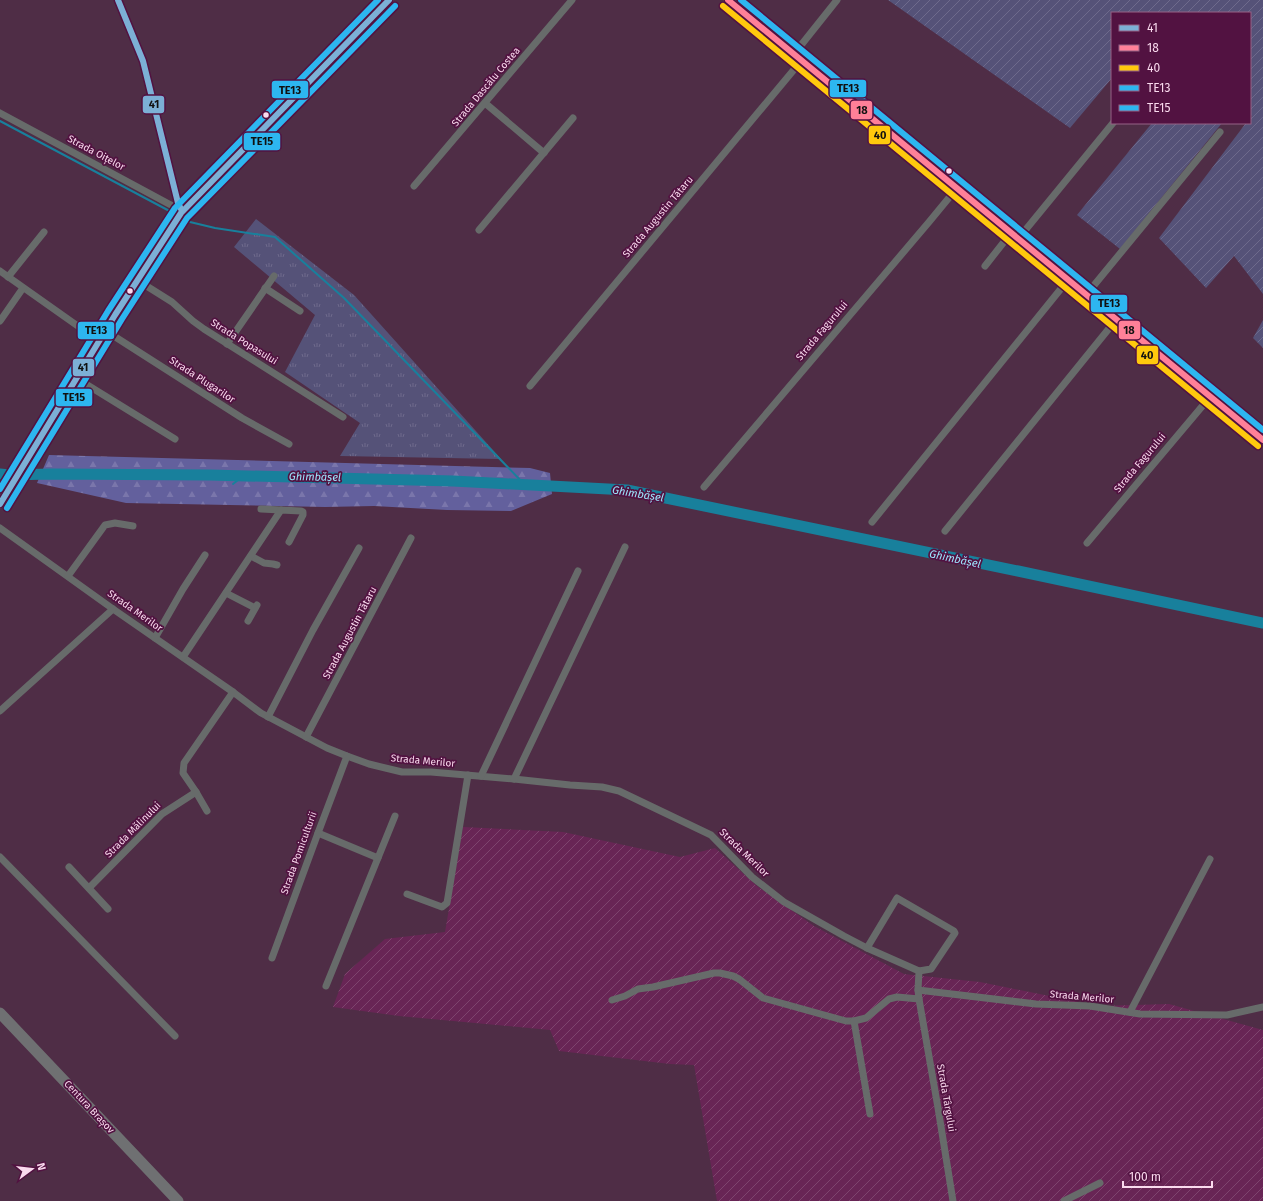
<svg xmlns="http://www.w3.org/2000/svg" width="1263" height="1201" font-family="'Fira Sans',sans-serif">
	<defs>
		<pattern id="industrial-furrows" width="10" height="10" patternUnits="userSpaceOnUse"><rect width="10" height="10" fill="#682555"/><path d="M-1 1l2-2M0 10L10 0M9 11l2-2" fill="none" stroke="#7e446e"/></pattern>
		<pattern id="grass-tufts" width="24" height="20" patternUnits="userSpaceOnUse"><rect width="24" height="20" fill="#555278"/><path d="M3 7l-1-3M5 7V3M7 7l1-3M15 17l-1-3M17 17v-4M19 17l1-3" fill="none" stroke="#6e6a8c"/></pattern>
		<pattern id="forest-firs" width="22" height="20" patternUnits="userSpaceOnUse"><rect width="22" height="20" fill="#63609d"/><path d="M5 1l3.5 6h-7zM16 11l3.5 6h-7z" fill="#7a76ab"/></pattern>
		<pattern id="garden-furrows" width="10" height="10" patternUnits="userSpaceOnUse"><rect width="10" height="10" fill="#555278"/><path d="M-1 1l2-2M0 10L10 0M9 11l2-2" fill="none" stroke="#6e6a8c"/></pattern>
	</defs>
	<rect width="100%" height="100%" fill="#4f2d46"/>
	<!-- industrial -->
	<polygon fill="url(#industrial-furrows)" points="463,827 563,832 680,857 715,848 757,886 814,926 904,974 980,982 1099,1006 1169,1004 1263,1030 1263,1201 717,1201 694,1065 670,1064 559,1051 550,1030 399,1016 333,1007 345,974 385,939 445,932"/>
	<!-- grass -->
	<polygon fill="url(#grass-tufts)" points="256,219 354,295 501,459 340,456 360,423 285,372 315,315 234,247"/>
	<!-- forest -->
	<polygon fill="url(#forest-firs)" points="49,455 530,468 550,473 552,494 511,511 447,510 374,506 325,507 126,503 37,483"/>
	<!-- garden -->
	<g fill="url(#garden-furrows)">
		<polygon points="888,0 1263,0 1263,294 1234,256 1206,288 1159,238 1246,123 1250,123 1250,118 1252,116 1250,115 1250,13 1112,13 1112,78 1070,128"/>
		<polygon points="1152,123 1222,123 1120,249 1077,215"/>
		<polygon points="1263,320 1263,348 1253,338"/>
	</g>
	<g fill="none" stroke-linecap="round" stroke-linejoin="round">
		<!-- stream -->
		<g stroke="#18809c" stroke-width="2">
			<polyline points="0,121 177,215"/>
			<polyline points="181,217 190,222 215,228 275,237 344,298 525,485"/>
			<polyline points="233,484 243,476"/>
		</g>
		<!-- river -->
		<polyline stroke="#18809c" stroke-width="11" points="0,474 9,475 51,474 210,475 453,481 627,490 1018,571 1263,623"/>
		<!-- minor -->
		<g stroke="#676b6a" stroke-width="7">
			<polyline points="118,0 143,61 178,203 182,211"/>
			<polyline points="794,54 837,0"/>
			<polyline points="485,103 544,153"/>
			<polyline points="0,113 182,211"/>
			<polyline points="414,186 572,0"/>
			<polyline points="479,230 573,118"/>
			<polyline points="1018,239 1113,123"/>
			<polyline points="985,266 1011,233"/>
			<polyline points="0,271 99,341"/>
			<polyline points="8,277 44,232"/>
			<polyline points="137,280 172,302 193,321 204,329 343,417"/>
			<polyline points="265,288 300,311"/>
			<polyline points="1086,295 1220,132"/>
			<polyline points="0,321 23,288"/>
			<polyline points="106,331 242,418 289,444"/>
			<polyline points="227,344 274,276"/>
			<polyline points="76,378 175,439"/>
			<polyline points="530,386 802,60"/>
			<polyline points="704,487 929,222 957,188"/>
			<polyline points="261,509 281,510"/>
			<polyline points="872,522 1068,280"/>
			<polyline points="0,528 113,609 233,692 261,713 327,748 347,756 369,764 402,772 431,772 514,779 570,785 602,787 619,791 711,835 752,877 784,902 844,936 867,948 897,898 954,931 955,933 931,969 919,971"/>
			<polyline points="945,531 1111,326 1117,320"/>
			<polyline points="1087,543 1210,397"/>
			<polyline points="251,556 264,563 273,564 277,565"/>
			<polyline points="68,576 105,525 115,523 133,526"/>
			<polyline points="226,593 255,608"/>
			<polyline points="248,621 257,605"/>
			<polyline points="155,638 183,589 205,555"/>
			<polyline points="183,657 281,510 301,511 303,512 303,515 289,542"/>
			<polyline points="0,711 113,609"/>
			<polyline points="268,717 313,630 359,548"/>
			<polyline points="306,737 411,538"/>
			<polyline points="481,776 578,571"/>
			<polyline points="514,779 625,547"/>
			<polyline points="196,792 207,811"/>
			<polyline points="318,833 378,858"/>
			<polyline points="0,857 175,1036"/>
			<polyline points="69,867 108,909"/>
			<polyline points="89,888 162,814 196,792 183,773 184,763 233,692"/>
			<polyline points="407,894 442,907 447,903 468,775"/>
			<polyline points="867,948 919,971 918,990 1036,1004 1090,1006 1140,1014 1227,1015 1263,1007"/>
			<polyline points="272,958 318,833 347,756"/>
			<polyline points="326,986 395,816"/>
			<polyline points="919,999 938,1108 953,1201"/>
			<polyline points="612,1000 625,996 638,989 653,987 714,973 720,973 733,976 739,979 763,998 846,1021 854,1021 866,1018 889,999 897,997 919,999 918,990"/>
			<polyline points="1130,1012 1210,859"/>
			<polyline points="854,1021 870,1114"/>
			<polyline points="1064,1201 1100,1183"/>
		</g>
		<!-- tertiary -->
		<g stroke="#676b6a" stroke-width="9">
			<polyline points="728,0 1263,440"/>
			<polyline points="0,504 115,315 181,213 389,0"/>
		</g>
		<!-- trunk -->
		<polyline stroke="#6f7072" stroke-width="11" points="0,1013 178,1201"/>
		<defs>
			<g id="bus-1">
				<polyline points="118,0 143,61 178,203 182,211"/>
				<polyline points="0,504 115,315 181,213 389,0"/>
			</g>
			<polyline id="bus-2" points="728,0 1263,440"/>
			<polyline id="bus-3" points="723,6 1258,446"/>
			<g id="bus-4">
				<polyline points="741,0 1263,430"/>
				<polyline points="0,489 108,311 175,208 378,0"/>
			</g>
			<polyline id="bus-5" points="7,508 122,319 187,218 395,6"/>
		</defs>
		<!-- bus-1 casing -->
		<use href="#bus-1" stroke="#521241" stroke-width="9"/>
		<!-- bus-2 casing -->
		<use href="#bus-2" stroke="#521241" stroke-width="9"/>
		<!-- bus-3 casing -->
		<use href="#bus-3" stroke="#521241" stroke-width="9"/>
		<!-- bus-4 casing -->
		<use href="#bus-4" stroke="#521241" stroke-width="9"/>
		<!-- bus-5 casing -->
		<use href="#bus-5" stroke="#521241" stroke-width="9"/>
		<!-- bus-1 -->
		<use href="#bus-1" stroke="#7cb0d6" stroke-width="6"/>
		<!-- bus-2 -->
		<use href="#bus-2" stroke="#ff8098" stroke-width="6"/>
		<!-- bus-3 -->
		<use href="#bus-3" stroke="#ffc90d" stroke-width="6"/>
		<!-- bus-4 -->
		<use href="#bus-4" stroke="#2db6f0" stroke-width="6"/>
		<!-- bus-5 -->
		<use href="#bus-5" stroke="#2db6f0" stroke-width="6"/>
	</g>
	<!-- markers -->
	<g fill="#fadaee" stroke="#521241" stroke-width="1.5">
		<circle cx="266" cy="115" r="3.5"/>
		<circle cx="949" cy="171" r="3.5"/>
		<circle cx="130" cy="291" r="3.5"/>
	</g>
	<g text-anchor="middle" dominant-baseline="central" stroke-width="3.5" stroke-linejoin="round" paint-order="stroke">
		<!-- street labels -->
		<g font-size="10" fill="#fadaee" stroke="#521241">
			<text transform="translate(486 87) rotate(-50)">Strada Dascălu Costea</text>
			<text transform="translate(96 153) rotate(28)">Strada Oițelor</text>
			<text transform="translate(658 217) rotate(-50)">Strada Augustin Tătaru</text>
			<text transform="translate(822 331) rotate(-50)">Strada Fagurului</text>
			<text transform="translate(244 342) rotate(32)">Strada Popasului</text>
			<text transform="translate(202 380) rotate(33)">Strada Plugarilor</text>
			<text transform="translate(1140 463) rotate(-50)">Strada Fagurului</text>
			<text transform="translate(135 611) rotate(35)">Strada Merilor</text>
			<text transform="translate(350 633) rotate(-62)">Strada Augustin Tătaru</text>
			<text transform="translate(423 761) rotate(5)">Strada Merilor</text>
			<text transform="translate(133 830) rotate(-45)">Strada Mălinului</text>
			<text transform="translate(299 853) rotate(-70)">Strada Pomiculturii</text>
			<text transform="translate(744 853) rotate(44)">Strada Merilor</text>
			<text transform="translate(1082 997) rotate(5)">Strada Merilor</text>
			<text transform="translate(946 1098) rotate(80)">Strada Târgului</text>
			<text transform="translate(89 1107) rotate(47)">Centura Brașov</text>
		</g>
		<!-- water labels -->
		<g font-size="11" font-style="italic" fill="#9ce5fd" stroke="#521241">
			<text transform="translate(315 477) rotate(1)">Ghimbășel</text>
			<text transform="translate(638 494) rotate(9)">Ghimbășel</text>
			<text transform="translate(955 559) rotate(12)">Ghimbășel</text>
		</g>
	</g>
	<g stroke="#521241" stroke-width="1.5">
		<rect x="829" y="79" width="38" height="19" rx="4" fill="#2db6f0"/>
		<rect x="271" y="80" width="38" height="19" rx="4" fill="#2db6f0"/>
		<rect x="142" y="95" width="23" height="19" rx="4" fill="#7cb0d6"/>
		<rect x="850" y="100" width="23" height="20" rx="4" fill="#ff8098"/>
		<rect x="868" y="125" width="23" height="20" rx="4" fill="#ffc90d"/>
		<rect x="243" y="132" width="38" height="19" rx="4" fill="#2db6f0"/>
		<rect x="1090" y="294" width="38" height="19" rx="4" fill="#2db6f0"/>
		<rect x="1118" y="320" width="23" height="20" rx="4" fill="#ff8098"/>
		<rect x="77" y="321" width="38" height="19" rx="4" fill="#2db6f0"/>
		<rect x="1136" y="345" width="23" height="20" rx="4" fill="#ffc90d"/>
		<rect x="72" y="358" width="23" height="19" rx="4" fill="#7cb0d6"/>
		<rect x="55" y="388" width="38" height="19" rx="4" fill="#2db6f0"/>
	</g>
	<g font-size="11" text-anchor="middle" font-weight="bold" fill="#111">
		<text x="848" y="92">TE13</text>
		<text x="290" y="94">TE13</text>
		<text x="154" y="108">41</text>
		<text x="862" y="114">18</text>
		<text x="880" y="139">40</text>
		<text x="262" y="145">TE15</text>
		<text x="1109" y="307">TE13</text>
		<text x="1129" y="334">18</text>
		<text x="96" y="334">TE13</text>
		<text x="1147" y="359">40</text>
		<text x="83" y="371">41</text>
		<text x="74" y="401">TE15</text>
	</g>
	<!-- legend -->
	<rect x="1111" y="12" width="140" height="112" fill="#521241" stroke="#956286"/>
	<rect x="1119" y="25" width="20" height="6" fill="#7cb0d6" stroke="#956286"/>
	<text x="1147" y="32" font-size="12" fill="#fadaee">41</text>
	<rect x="1119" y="45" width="20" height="6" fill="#ff8098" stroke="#956286"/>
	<text x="1147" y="52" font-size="12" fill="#fadaee">18</text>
	<rect x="1119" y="65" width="20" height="6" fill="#ffc90d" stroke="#956286"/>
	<text x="1147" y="72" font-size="12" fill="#fadaee">40</text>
	<rect x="1119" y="85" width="20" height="6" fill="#2db6f0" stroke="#956286"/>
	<text x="1147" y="92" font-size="12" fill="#fadaee">TE13</text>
	<rect x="1119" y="105" width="20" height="6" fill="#2db6f0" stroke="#956286"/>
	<text x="1147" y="112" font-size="12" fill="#fadaee">TE15</text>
	<!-- north arrow -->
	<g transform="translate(32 1169) rotate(75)" stroke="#521241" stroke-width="3" paint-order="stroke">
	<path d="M0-3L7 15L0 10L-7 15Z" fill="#fadaee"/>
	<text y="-6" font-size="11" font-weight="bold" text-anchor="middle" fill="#fadaee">N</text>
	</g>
	<!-- scale -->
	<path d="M1123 1181v6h89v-6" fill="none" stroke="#fadaee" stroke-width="2"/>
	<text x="1129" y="1181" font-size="12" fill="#fadaee" stroke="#521241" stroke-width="3" paint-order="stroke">100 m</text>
</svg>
